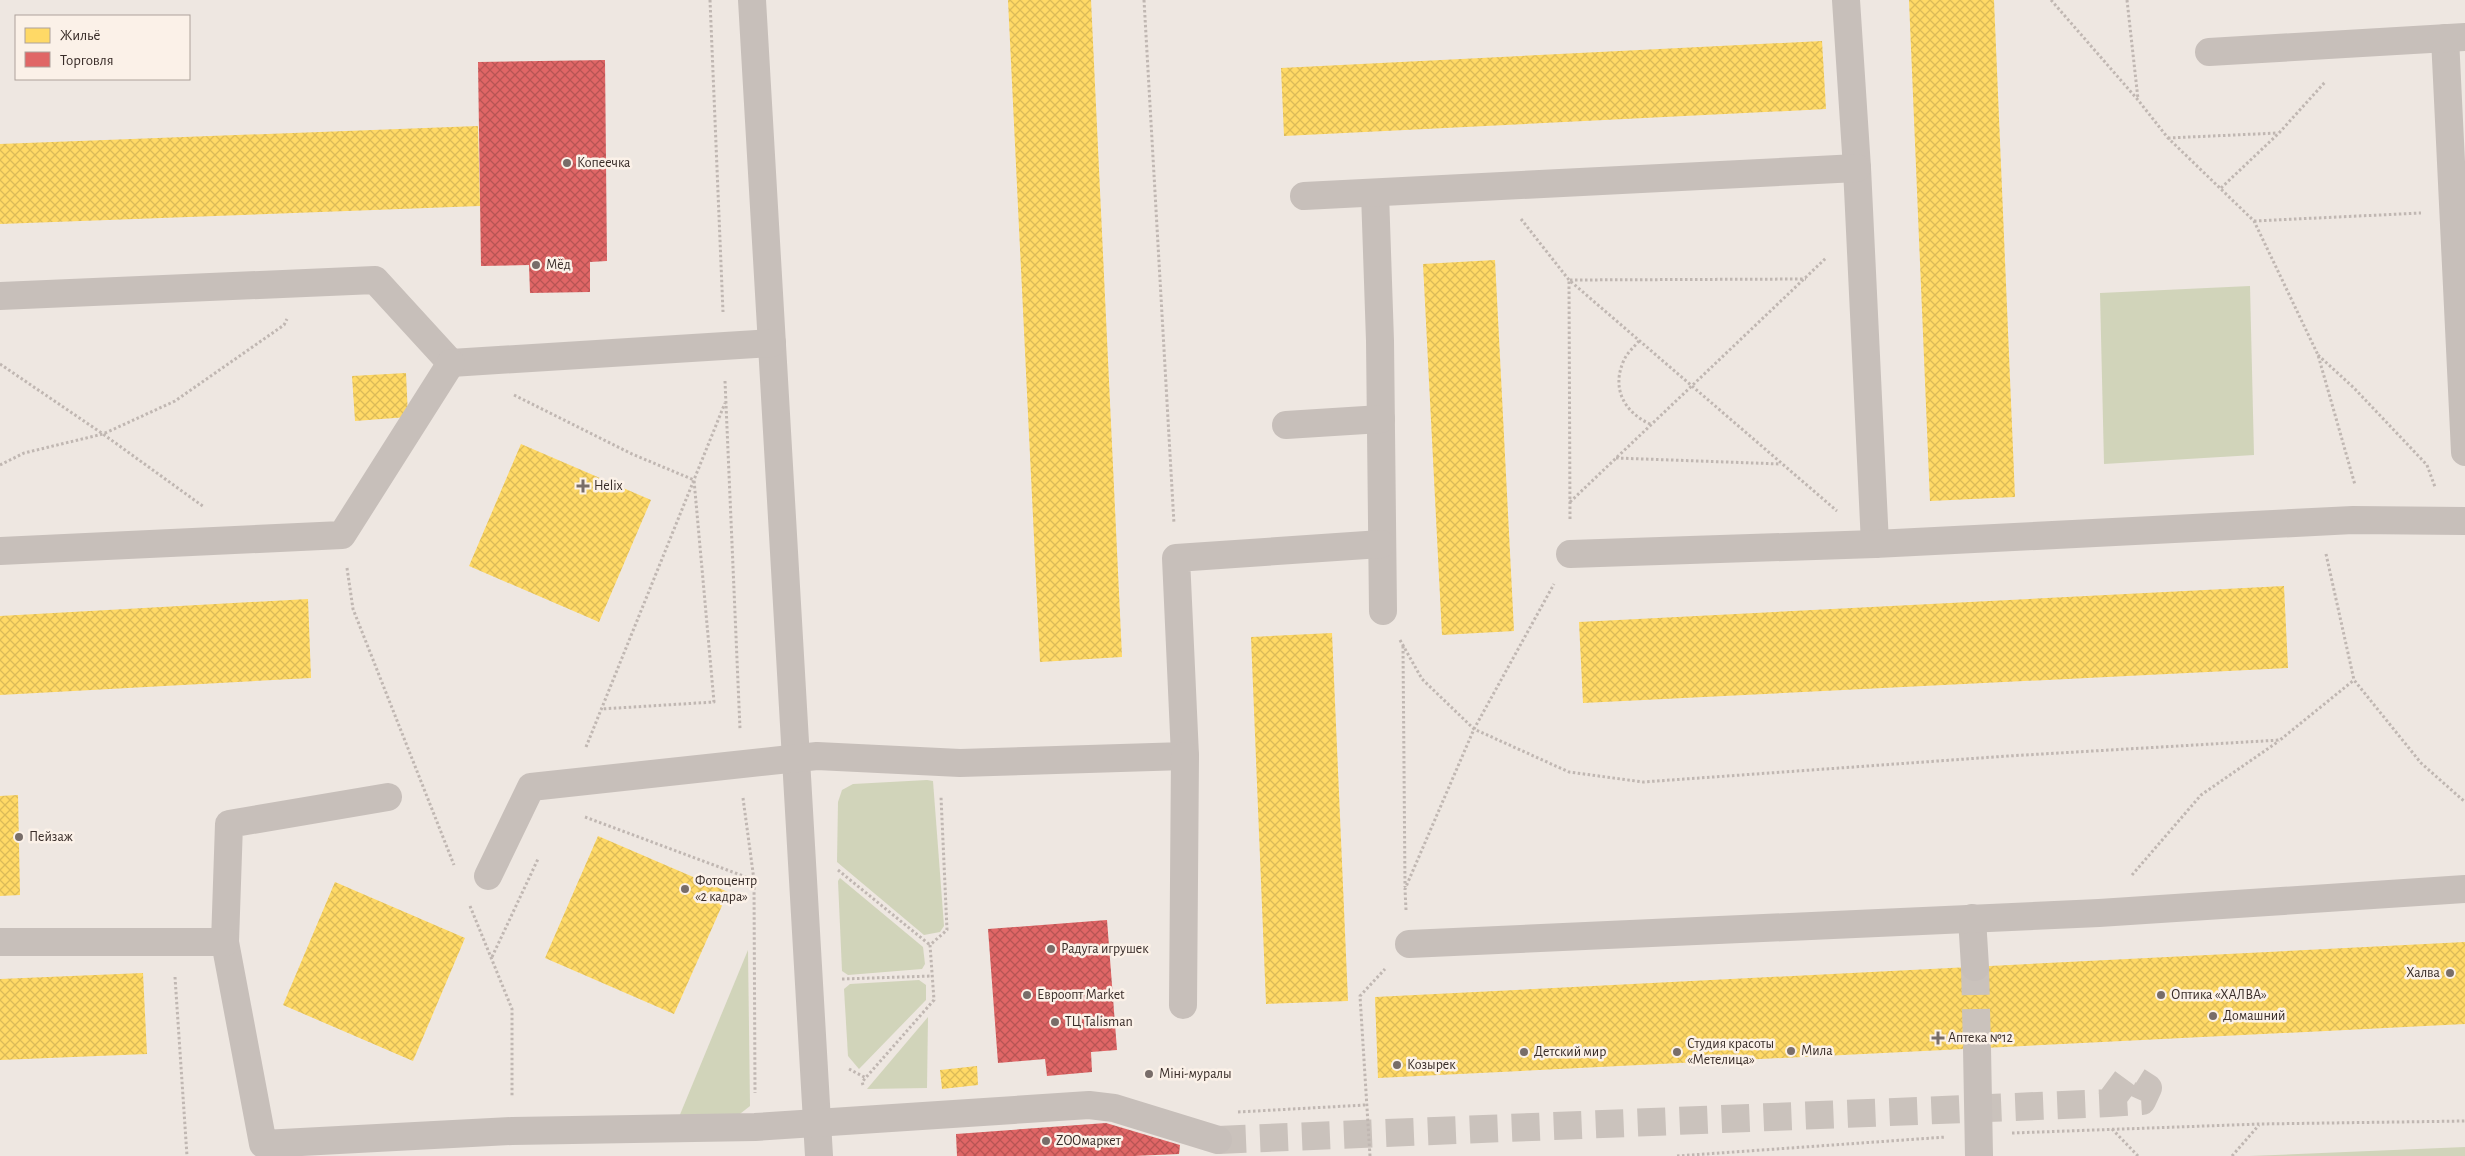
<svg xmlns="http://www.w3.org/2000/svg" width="2465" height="1156" font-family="'Alegreya Sans',sans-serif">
	<defs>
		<pattern id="homes-cross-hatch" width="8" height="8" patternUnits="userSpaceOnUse" patternTransform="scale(1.25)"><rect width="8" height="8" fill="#ffd966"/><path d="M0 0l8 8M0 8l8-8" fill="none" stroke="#dbba58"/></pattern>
		<pattern id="shops-cross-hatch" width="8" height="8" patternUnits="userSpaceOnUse" patternTransform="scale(1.25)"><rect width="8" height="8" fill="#e06666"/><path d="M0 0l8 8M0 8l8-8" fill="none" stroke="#b75454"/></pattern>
	</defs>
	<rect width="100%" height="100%" fill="#eee7e1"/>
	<!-- grass -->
	<g fill="#d1d4ba">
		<polygon points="2250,286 2254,455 2104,464 2100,293"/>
		<polygon points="927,780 933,781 944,926 940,932 924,935 837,862 838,802 842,790 853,784"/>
		<polygon points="840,878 923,947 925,964 922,969 848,975 842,971 838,881"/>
		<polygon points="748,950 750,1106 736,1117 679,1117"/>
		<polygon points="919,980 926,985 926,1000 859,1069 848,1056 844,989 850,984"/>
		<polygon points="928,1017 927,1088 867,1089"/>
		<polygon points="2465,1147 2465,1156 2248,1156 2249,1156"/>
	</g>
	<!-- homes -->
	<g fill="url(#homes-cross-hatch)">
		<polygon points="1008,0 1091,0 1122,657 1040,662"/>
		<polygon points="1909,0 1994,0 2015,497 1930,501"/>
		<polygon points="1822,41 1826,109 1284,136 1281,68"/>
		<polygon points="478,126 480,206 0,224 0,144"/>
		<polygon points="1495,260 1514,631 1442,635 1423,264"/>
		<polygon points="406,373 408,417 355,421 352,376"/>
		<polygon points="521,444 651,500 599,622 469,566"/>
		<polygon points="2284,586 2288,668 1583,703 1579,622"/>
		<polygon points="308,599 311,678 0,695 0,616"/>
		<polygon points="1332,633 1348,1001 1266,1004 1251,637"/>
		<polygon points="18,795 20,895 0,896 0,796"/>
		<polygon points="598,836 728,892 674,1014 545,958"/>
		<polygon points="335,882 465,938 413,1061 283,1005"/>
		<polygon points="2465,942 2465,1024 1378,1078 1375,997"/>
		<polygon points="143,973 147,1054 0,1060 0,979"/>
		<polygon points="977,1066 978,1085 942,1089 940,1070"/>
	</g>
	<!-- shops -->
	<g fill="url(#shops-cross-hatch)">
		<polygon points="605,60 607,261 590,262 590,292 530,293 529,265 481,266 478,62"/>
		<polygon points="1107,920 1117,1050 1091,1052 1092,1072 1047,1076 1045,1059 998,1063 988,929"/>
		<polygon points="1106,1123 1180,1145 1179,1154 1134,1156 957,1156 956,1134"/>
	</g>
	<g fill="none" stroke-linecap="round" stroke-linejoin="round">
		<!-- minor-tunnel -->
		<g stroke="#cac2bc" stroke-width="28" stroke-dasharray="28 14" stroke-linecap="butt">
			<polyline points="1975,967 1977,1048"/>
			<polyline points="1218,1140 2109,1103 2142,1101 2148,1088 2129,1076 2109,1103"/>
		</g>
		<!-- path -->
		<g stroke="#c0b7b2" stroke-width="3" stroke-dasharray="2.5 2.5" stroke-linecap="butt">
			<polyline points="710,0 723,312"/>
			<polyline points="1144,0 1174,524"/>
			<polyline points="2051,0 2138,100 2168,138 2254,221 2318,355 2355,485"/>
			<polyline points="2127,0 2138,99"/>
			<polyline points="2168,138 2278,133"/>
			<polyline points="2221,188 2279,133 2326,81"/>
			<polyline points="1521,219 1569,280 1837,511"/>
			<polyline points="2254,221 2421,213"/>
			<path d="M1639,341c-5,6 -12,12 -15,19 -13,28 0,52 26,64"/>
			<polyline points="2318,355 2354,388 2427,465 2435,487"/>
			<polyline points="0,364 103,434 204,507"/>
			<polyline points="725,381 740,729"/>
			<polyline points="514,395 632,454 694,480 714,702 601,709"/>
			<polyline points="1616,458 1781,464"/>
			<polyline points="0,465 24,453 103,434 175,401 284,325 287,319"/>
			<polyline points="1570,502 1826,258"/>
			<polyline points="1570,519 1569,280 1806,279"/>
			<polyline points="2326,554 2354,680 2421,763 2465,802"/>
			<polyline points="347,568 353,609 454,865"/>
			<polyline points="1400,640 1422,679 1474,729 1569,772 1643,782 2008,756 2280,740 2354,680"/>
			<polyline points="1403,646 1405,887"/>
			<polyline points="586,747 725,403"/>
			<polyline points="743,798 754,880 755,1093"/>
			<polyline points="585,817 754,880"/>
			<polyline points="838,870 930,945"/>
			<polyline points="2132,875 2201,795 2279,741"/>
			<polyline points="470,906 512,1009 512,1096"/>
			<polyline points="1406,910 1405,889 1474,729 1554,584"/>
			<polyline points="492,957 538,859"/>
			<polyline points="175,977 187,1156"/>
			<polyline points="842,979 932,976"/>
			<polyline points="849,1069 866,1078"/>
			<polyline points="863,1085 862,1082 934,1000 930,945 947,930 941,797"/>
			<polyline points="1238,1112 1365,1105"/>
			<polyline points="2112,1129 2138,1156"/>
			<polyline points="2012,1133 2260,1124 2465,1121"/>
			<polyline points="1370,1156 1360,996 1385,969"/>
			<polyline points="1677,1156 1946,1137"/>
			<polyline points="2232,1156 2259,1125"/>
		</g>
		<!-- minor -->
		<g stroke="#c7bfba" stroke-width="28">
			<polyline points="752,0 819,1156"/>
			<polyline points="1846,0 1857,168 1875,544"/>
			<polyline points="2445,38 2465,452"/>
			<polyline points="2209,52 2465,37"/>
			<polyline points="1375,193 1380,341 1383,611"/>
			<polyline points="1304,196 1857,168"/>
			<polyline points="0,296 375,280 451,363"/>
			<polyline points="451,363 772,343"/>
			<polyline points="1286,425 1381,419"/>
			<polyline points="0,551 342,535 451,363"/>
			<polyline points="1570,554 1875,544 2353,520 2465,521"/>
			<polyline points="388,797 229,824 225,942 263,1144 512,1131 755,1127 1089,1105 1114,1108 1218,1140"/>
			<polyline points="488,876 531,787 817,756 960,763 1185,756 1176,558 1381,544"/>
			<polyline points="1972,918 1975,967"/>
			<polyline points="0,942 225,942"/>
			<polyline points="1409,944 2099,913 2465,889"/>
			<polyline points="1183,1005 1185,756"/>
			<polyline points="1977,1048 1979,1156"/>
		</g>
	</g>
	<!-- markers -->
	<g fill="#786d69" stroke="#fbf1e8" stroke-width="2">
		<circle cx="567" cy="163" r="5"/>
		<circle cx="536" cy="265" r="5"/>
		<path d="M580.5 478.5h5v5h5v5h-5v5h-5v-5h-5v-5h5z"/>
		<circle cx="19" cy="837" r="5"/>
		<circle cx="685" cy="889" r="5"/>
		<circle cx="1051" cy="949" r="5"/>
		<circle cx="2450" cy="973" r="5"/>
		<circle cx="1027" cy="995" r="5"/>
		<circle cx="2161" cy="995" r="5"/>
		<circle cx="2213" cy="1016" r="5"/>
		<circle cx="1055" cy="1022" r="5"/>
		<path d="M1935.5 1030.5h5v5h5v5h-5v5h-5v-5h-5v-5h5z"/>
		<circle cx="1791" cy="1051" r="5"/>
		<circle cx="1524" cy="1052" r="5"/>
		<circle cx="1677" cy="1052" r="5"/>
		<circle cx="1397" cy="1065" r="5"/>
		<circle cx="1149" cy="1074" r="5"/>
		<circle cx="1046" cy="1141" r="5"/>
	</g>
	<g text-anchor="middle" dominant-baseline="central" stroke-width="5" stroke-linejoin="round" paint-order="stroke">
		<!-- poi labels -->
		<g font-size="14" fill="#382c28" stroke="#fbf1e8" text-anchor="start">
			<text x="577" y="163">Копеечка</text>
			<text x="546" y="265">Мёд</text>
			<text x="594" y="486">Helix</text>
			<text x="29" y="837">Пейзаж</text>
			<text x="695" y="881">Фотоцентр<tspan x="695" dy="16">«2 кадра»</tspan></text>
			<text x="1061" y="949">Радуга игрушек</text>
			<text x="2440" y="973" text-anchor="end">Халва</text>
			<text x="1037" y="995">Евроопт Market</text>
			<text x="2171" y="995">Оптика «ХАЛВА»</text>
			<text x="2223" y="1016">Домашний</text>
			<text x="1065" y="1022">ТЦ Talisman</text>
			<text x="1948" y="1038">Аптека №12</text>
			<text x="1687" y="1044">Студия красоты<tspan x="1687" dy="16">«Метелица»</tspan></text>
			<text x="1801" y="1051">Мила</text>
			<text x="1534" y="1052">Детский мир</text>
			<text x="1407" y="1065">Козырек</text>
			<text x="1159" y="1074">Міні-муралы</text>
			<text x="1056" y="1141">ZOOмаркет</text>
		</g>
	</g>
	<!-- legend -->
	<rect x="15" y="15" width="175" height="65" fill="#fbf1e8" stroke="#ada29b"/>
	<rect x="25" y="28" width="25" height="15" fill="#ffd966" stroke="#ada29b"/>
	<text x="60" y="40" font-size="15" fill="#382c28">Жильё</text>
	<rect x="25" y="52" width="25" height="15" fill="#e06666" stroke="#ada29b"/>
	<text x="60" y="65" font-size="15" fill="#382c28">Торговля</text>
</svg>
